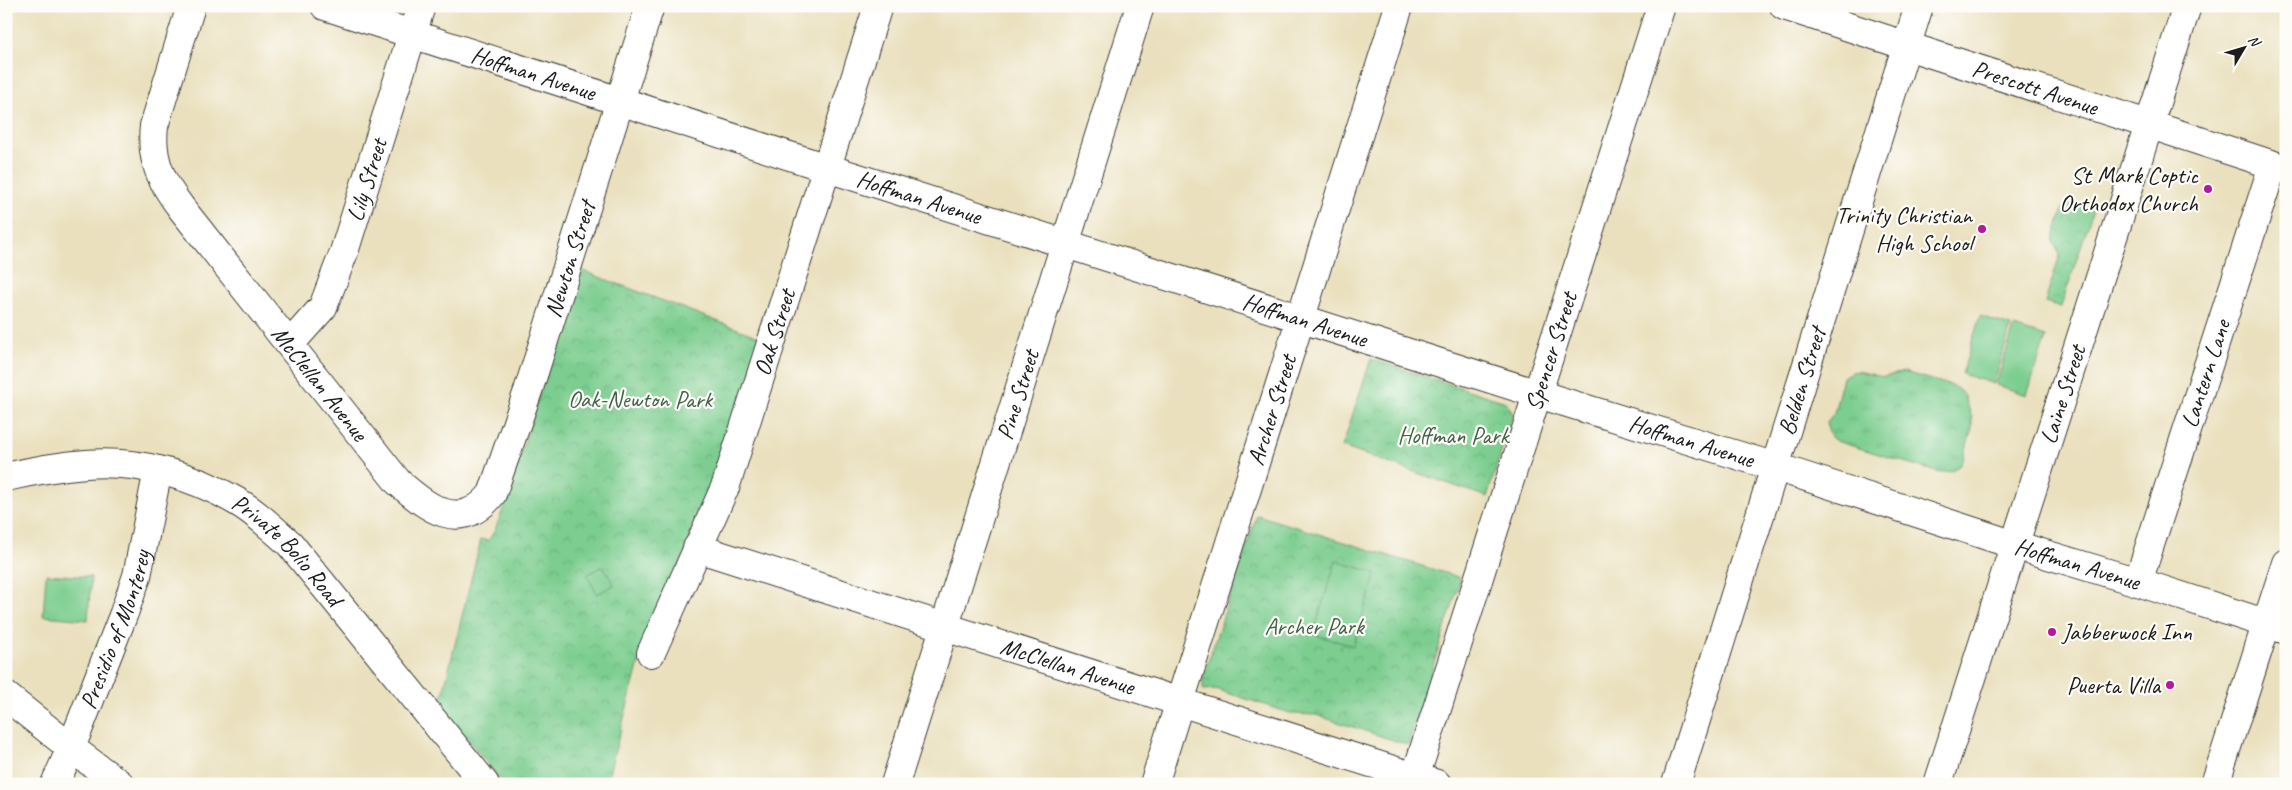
<svg xmlns="http://www.w3.org/2000/svg" width="2292" height="790" font-family="Caveat,sans-serif">
	<defs>
		<pattern id="grass-tufts" width="24" height="20" patternUnits="userSpaceOnUse" patternTransform="scale(1.25)"><rect width="24" height="20" fill="#7bcd8f"/><path d="M3 7l-1-3M5 7V3M7 7l1-3M15 17l-1-3M17 17v-4M19 17l1-3" fill="none" stroke="#6aaf7b"/></pattern>
		<pattern id="park-crowns" width="20" height="18" patternUnits="userSpaceOnUse" patternTransform="scale(1.25)"><rect width="20" height="18" fill="#7bcd8f"/><path d="M2 6a3 3 0 1 1 6 0M12 15a3 3 0 1 1 6 0" fill="none" stroke="#6aaf7b"/></pattern>
	</defs>
	<rect width="100%" height="100%" fill="#fdfcf7"/>
	<filter id="ink" filterUnits="userSpaceOnUse"><feTurbulence type="fractalNoise" baseFrequency=".02" numOctaves="2"/><feDisplacementMap in="SourceGraphic" scale="10" xChannelSelector="R" yChannelSelector="G"/><feConvolveMatrix kernelMatrix="1 2 1 2 8 2 1 2 1" color-interpolation-filters="sRGB"/></filter>
	<filter id="wash" filterUnits="userSpaceOnUse"><feTurbulence type="fractalNoise" baseFrequency=".0096" numOctaves="4" result="noise"/><feDisplacementMap in="SourceGraphic" scale="20" xChannelSelector="R" yChannelSelector="G"/><feGaussianBlur stdDeviation="1.12" result="paint"/><feColorMatrix in="noise" values="0 0 0 0 0 0 0 0 0 0 0 0 0 0 0 0 0 1.4 0 .05"/><feComposite in="paint" operator="in"/></filter>
	<g filter="url(#wash)">
		<rect width="100%" height="100%" fill="#eae0be"/>
		<!-- grass -->
		<polygon fill="url(#grass-tufts)" stroke="#4c7456" points="1858,371 1883,377 1904,372 1953,386 1964,394 1972,418 1972,428 1963,459 1959,466 1953,470 1940,473 1836,441 1831,437 1826,423 1834,413 1843,377 1851,372"/>
		<!-- park -->
		<g fill="url(#park-crowns)" stroke="#4c7456">
			<polygon points="2073,203 2093,210 2061,307 2045,302 2060,255 2053,241 2063,208"/>
			<polygon points="578,269 762,338 718,478 642,652 606,784 504,784 440,705 481,539 488,541 495,530 507,499"/>
			<polygon points="1371,359 1506,402 1513,414 1487,497 1342,447"/>
			<polygon points="1257,515 1461,578 1408,745 1316,715 1293,714 1215,689 1203,690 1203,677"/>
		</g>
		<!-- pitch -->
		<g fill="#7bcd8f" stroke="#4c7456">
			<polygon points="1980,316 2011,326 1994,384 1962,374"/>
			<polygon points="2014,327 2046,337 2027,395 1996,385"/>
			<polygon points="1336,561 1376,573 1353,646 1313,634"/>
			<polygon points="603,566 614,585 597,594 587,575"/>
			<polygon points="46,574 91,577 88,620 43,616"/>
		</g>
	</g>
	<g filter="url(#ink)">
		<g fill="none" stroke-linecap="round" stroke-linejoin="round">
			<defs>
				<g id="minor">
					<path id="s1" d="M191,6l-37,120c-4,34 8,57 28,83l216,273c30,26 62,52 94,12l36,-103 122,-385"/>
					<path id="s2" d="M325,6l502,162 711,226 238,73 239,78 123,37 148,48"/>
					<path id="s3" d="M1784,6l502,163"/>
					<path id="s4" d="M290,344l33,-37 21,-55 77,-246"/>
					<path id="s5" d="M6,477c26,-6 53,-11 80,-13 51,-4 106,11 150,37 20,11 37,28 54,43l195,240"/>
					<path id="s6" d="M697,548l740,236"/>
					<path id="s7" d="M2138,582l135,-417"/>
					<path id="s8" d="M651,653l75,-168 152,-479"/>
					<polyline points="6,696 71,748 120,784"/>
					<path id="s9" d="M55,784l16,-36 53,-135 13,-37 21,-106"/>
					<path id="s10" d="M895,784l245,-778"/>
					<path id="s11" d="M1154,784l245,-778"/>
					<path id="s12" d="M1413,784l248,-778"/>
					<path id="s13" d="M1676,784l243,-778"/>
					<path id="s14" d="M1938,784l249,-778"/>
					<polyline points="2215,784 2286,563"/>
				</g>
			</defs>
			<!-- minor casing -->
			<use href="#minor" stroke="#3b3934" stroke-width="30"/>
			<!-- minor -->
			<use href="#minor" stroke="#fff" stroke-width="28"/>
		</g>
	</g>
	<!-- markers -->
	<g fill="#b5179e" stroke="#fdfcf7" stroke-width="2">
		<circle cx="2208" cy="189" r="5"/>
		<circle cx="1982" cy="229" r="5"/>
		<circle cx="2052" cy="632" r="5"/>
		<circle cx="2170" cy="685" r="5"/>
	</g>
	<g text-anchor="middle" dominant-baseline="central" stroke-width="4.5" stroke-linejoin="round" paint-order="stroke">
		<!-- street labels -->
		<g font-size="24" fill="#1c1c1c" stroke="#fdfcf7">
			<text stroke="none"><textPath href="#s2" startOffset="219">Hoffman Avenue</textPath></text>
			<text stroke="none"><textPath href="#s3" startOffset="264">Prescott Avenue</textPath></text>
			<text stroke="none"><textPath href="#s4" startOffset="184">Lily Street</textPath></text>
			<text stroke="none"><textPath href="#s2" startOffset="624">Hoffman Avenue</textPath></text>
			<text stroke="none"><textPath href="#s1" startOffset="922">Newton Street</textPath></text>
			<text stroke="none"><textPath href="#s2" startOffset="1029">Hoffman Avenue</textPath></text>
			<text stroke="none"><textPath href="#s8" startOffset="344">Oak Street</textPath></text>
			<text stroke="none"><textPath href="#s12" startOffset="454">Spencer Street</textPath></text>
			<text stroke="none"><textPath href="#s7" startOffset="219">Lantern Lane</textPath></text>
			<text stroke="none"><textPath href="#s13" startOffset="422">Belden Street</textPath></text>
			<text stroke="none"><textPath href="#s1" startOffset="438">McClellan Avenue</textPath></text>
			<text stroke="none"><textPath href="#s10" startOffset="408">Pine Street</textPath></text>
			<text stroke="none"><textPath href="#s14" startOffset="409">Laine Street</textPath></text>
			<text stroke="none"><textPath href="#s11" startOffset="392">Archer Street</textPath></text>
			<text stroke="none"><textPath href="#s2" startOffset="1434">Hoffman Avenue</textPath></text>
			<text stroke="none"><textPath href="#s5" startOffset="309">Private Bolio Road</textPath></text>
			<text stroke="none"><textPath href="#s2" startOffset="1839">Hoffman Avenue</textPath></text>
			<text stroke="none"><textPath href="#s9" startOffset="166">Presidio of Monterey</textPath></text>
			<text stroke="none"><textPath href="#s6" startOffset="389">McClellan Avenue</textPath></text>
		</g>
		<!-- poi labels -->
		<g font-size="24" fill="#1c1c1c" stroke="#fdfcf7" text-anchor="end">
			<text x="2198" y="175">St Mark Coptic<tspan x="2198" dy="28">Orthodox Church</tspan></text>
			<text x="1972" y="215">Trinity Christian<tspan x="1972" dy="28">High School</tspan></text>
			<text x="2062" y="632" text-anchor="start">Jabberwock Inn</text>
			<text x="2160" y="685">Puerta Villa</text>
		</g>
		<!-- park labels -->
		<g font-size="24" fill="#42634a" stroke="#fdfcf7">
			<text x="640" y="399">Oak-Newton Park</text>
			<text x="1453" y="435">Hoffman Park</text>
			<text x="1314" y="626">Archer Park</text>
		</g>
	</g>
	<!-- margin -->
	<rect width="2292" height="790" fill="none" stroke="#fdfcf7" stroke-width="25"/>
	<!-- north arrow -->
	<g transform="translate(2244 48) rotate(52)" stroke="#fdfcf7" stroke-width="4" paint-order="stroke">
	<path d="M0-4L9 19L0 12L-9 19Z" fill="#1c1c1c"/>
	<text y="-8" font-size="14" font-weight="bold" text-anchor="middle" fill="#1c1c1c">N</text>
	</g>
</svg>
